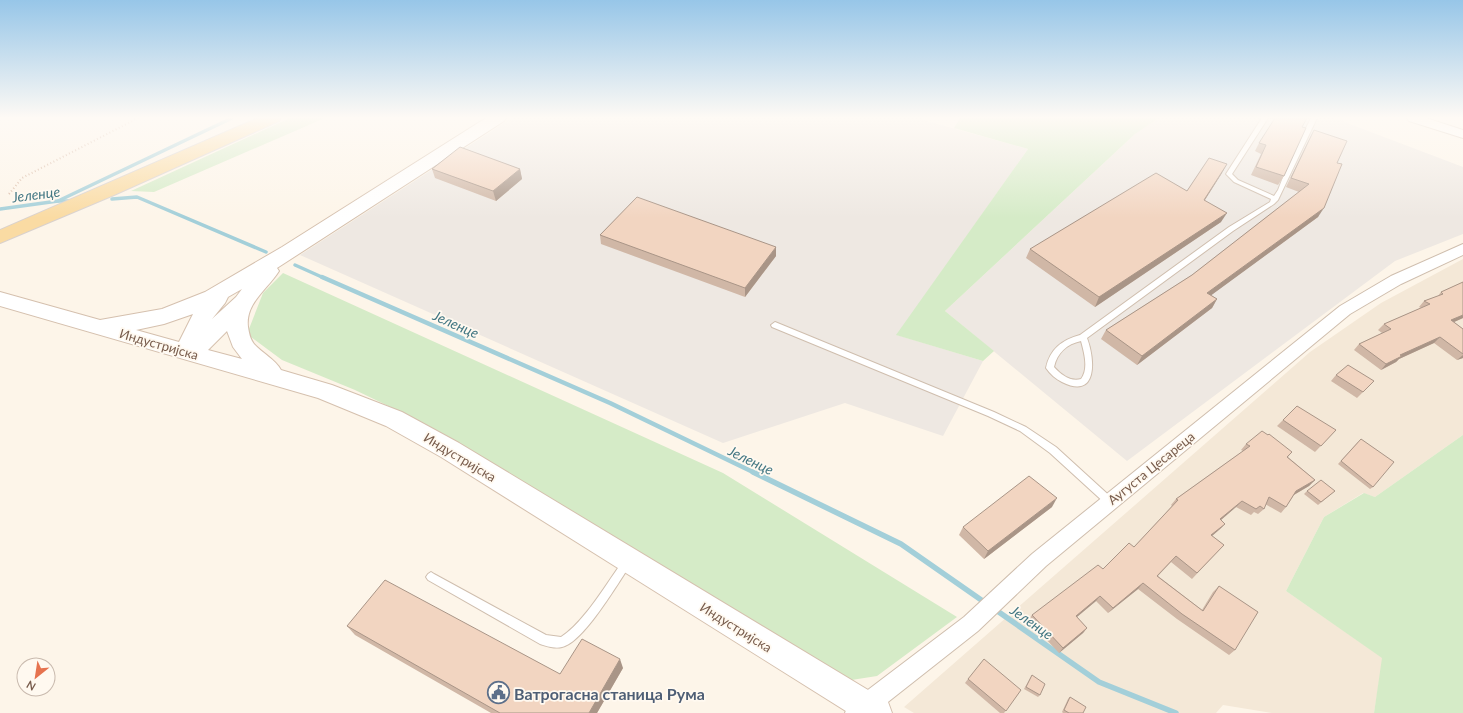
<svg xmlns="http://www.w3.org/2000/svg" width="1463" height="713" font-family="Lato,sans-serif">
	<rect width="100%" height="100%" fill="#fdf5e9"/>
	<!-- residential -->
	<polygon fill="#f4e8d7" points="1463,259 1463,435 1375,497 1363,493 1324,517 1286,591 1383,658 1374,713 1272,713 1223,705 1216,713 914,713 904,707 1310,352 1381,303"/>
	<!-- industrial -->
	<g fill="#eee8e2">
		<polygon points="512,118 924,118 923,120 1028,149 897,335 983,361 943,436 845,403 723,443 300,255"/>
		<polygon points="1159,118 1334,118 1463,167 1463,234 1395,261 1127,461 945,311 1135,134"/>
	</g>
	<!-- green -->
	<g fill="#d5ebc7">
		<polygon points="290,118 325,118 154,192 131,191"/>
		<polygon points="960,118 1159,118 1135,134 945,311 994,351 983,361 896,335 1028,149 954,128"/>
		<polygon points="283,273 723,473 957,617 877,676 845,681 407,415 355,390 282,360 247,334 263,293"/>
		<polygon points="1463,435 1463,713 1374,713 1382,658 1286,591 1324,517 1364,493 1375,497"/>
	</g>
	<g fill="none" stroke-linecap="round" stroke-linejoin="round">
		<!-- stream-far2 -->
		<g stroke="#a3cfd9" stroke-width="3.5">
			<polyline points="112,199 137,197 266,252"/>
			<polyline points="58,201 232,118"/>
			<polyline points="0,209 58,201 74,201"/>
			<polyline points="295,265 324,278"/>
		</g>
		<!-- stream-far1 -->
		<polyline stroke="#a3cfd9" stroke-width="4.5" points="322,277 610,403 755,473"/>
		<!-- stream -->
		<g stroke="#a3cfd9" stroke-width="5.5">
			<polyline points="753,472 901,544 987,604"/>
			<polyline points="993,608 1099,682 1176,713"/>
		</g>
		<defs>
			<g id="lane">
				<path d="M1262,118h6l-36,56 6,6 36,16 4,-6 9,-23 24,-49h6l-39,82 -4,4 -41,27 -146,107c8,21 11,62 -25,44 -6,-3 -12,-8 -16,-14 4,-19 16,-28 34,-33l149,-108 41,-25 1,-3 -37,-17 -8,-8zM1081,341c3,11 8,28 0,38 -10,3 -20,-4 -27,-12 3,-14 13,-23 27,-26z"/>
				<polygon points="775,322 994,412 1026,427 1056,447 1113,499 1115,502 1113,505 1110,506 1107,505 1050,453 1020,431 988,416 772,327 771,325"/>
				<path d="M628,557l3,1 2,3 -2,3c-13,19 -48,79 -69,83 -7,2 -16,-1 -22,-3l-112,-64 -2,-3 2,-3 3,-2 3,2 112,61 15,2c23,-14 47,-56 64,-79z"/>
			</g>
			<g id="street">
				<polygon points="1407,118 1426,118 1463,130 1463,138 1409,121"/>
				<polygon points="1463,244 1463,255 1401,284 1350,314 1046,566 978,631 874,713 845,713 848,705 964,617 1032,554 1340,306 1391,276"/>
			</g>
			<path id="secondary" d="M486,118h20l-2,3 -227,147 2,3c-11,18 -34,32 -31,56 1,6 2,12 6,17 8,9 22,16 27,26l51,15 70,27 57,31 429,259 4,11h-43l-408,-256 -55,-31 -68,-28 -318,-92v-14l100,28 62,-11 43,-17 77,-45zM242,289l-6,8 -24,22 13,-16 3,-6zM193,314l-14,28 -43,-12 28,-6zM227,331l6,16 9,12 -34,-9z"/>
			<polygon id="primary" points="258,118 281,118 279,121 114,195 0,243 0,230"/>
		</defs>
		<!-- lane casing -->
		<use href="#lane" stroke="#cfbeae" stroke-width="2"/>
		<!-- street casing -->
		<use href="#street" stroke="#cfbeae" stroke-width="2"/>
		<!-- secondary casing -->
		<use href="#secondary" stroke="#d5c0ae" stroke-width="2"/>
		<!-- primary casing -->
		<use href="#primary" stroke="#d9d1cd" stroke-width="2"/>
		<!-- path -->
		<polyline stroke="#d8b8a3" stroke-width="2" stroke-dasharray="1 2.5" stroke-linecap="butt" points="9,194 22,178 138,118"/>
		<!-- lane -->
		<use href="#lane" fill="#fff" fill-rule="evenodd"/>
		<!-- street -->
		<use href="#street" fill="#fff" fill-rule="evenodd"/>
		<!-- secondary -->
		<use href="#secondary" fill="#fff" fill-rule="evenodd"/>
		<!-- primary -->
		<use href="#primary" fill="#fadba3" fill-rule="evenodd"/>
	</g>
	<!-- wall -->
	<g fill="#d0b7a6">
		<polygon points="1302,127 1284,176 1278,185 1251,175 1261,154 1255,151 1259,143"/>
		<polygon points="1314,130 1337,163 1318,217 1211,295 1217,299 1212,308 1137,365 1101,339 1106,330 1192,275 1299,192 1286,187 1309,139"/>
		<polygon points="432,169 520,169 522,179 496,201 435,178"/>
		<polygon points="1222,173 1205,200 1221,222 1095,307 1026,258 1030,249 1187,191"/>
		<polygon points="600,235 776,256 745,297 601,244"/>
		<polygon points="1463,282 1463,318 1454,322 1463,329 1463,358 1457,360 1434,343 1399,359 1396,362 1381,370 1354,350 1359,344 1382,333 1378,330 1384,324 1421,308 1419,307 1424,301 1438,296 1441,292"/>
		<polygon points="1336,375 1368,387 1357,398 1331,381"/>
		<polygon points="1283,420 1336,430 1315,452 1277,426"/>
		<polygon points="1358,442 1373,487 1370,489 1338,464"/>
		<polygon points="1246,444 1292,452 1288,457 1315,480 1309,486 1294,495 1286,507 1281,513 1265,504 1264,509 1258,514 1254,512 1251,515 1236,507 1221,520 1225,524 1220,529 1212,536 1224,545 1192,579 1171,562 1158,576 1202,610 1213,592 1219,586 1235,650 1229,655 1177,619 1138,589 1108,613 1096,601 1077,617 1087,628 1083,633 1059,653 1028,620 1032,615 1103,569 1134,547 1172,506 1171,505 1176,499 1243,451 1241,450"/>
		<polygon points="1307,491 1335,491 1318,505 1304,494"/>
		<polygon points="1052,507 984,559 959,535 963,527"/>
		<polygon points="347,626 560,674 623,668 597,713 491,713 355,635"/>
		<polygon points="1032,675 1040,695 1038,697 1024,689"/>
		<polygon points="968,679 1021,690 1004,713 1000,713 965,683"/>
		<polygon points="1070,697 1083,713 1063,713 1062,712 1068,699"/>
	</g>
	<!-- shaded-wall -->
	<g fill="#a99587">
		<polygon points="1227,164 1222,173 1199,209 1204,200"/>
		<polygon points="520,169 522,179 496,201 493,191"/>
		<polygon points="1324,208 1318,217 1202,302 1207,293"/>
		<polygon points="1227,213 1221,222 1095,307 1099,297"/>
		<polygon points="776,247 776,256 745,297 745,288"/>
		<polygon points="1217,299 1212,308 1137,365 1142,356"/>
		<polygon points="1463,315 1463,318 1445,326 1451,320"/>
		<polygon points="1440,337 1434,343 1399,359 1396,362 1381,370 1386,364 1400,355"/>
		<polygon points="1463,355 1463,358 1457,360"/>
		<polygon points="1315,480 1309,486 1290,497 1296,491"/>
		<polygon points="1057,498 1052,507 984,559 988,551"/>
		<polygon points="1242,501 1236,507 1215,525 1220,519"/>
		<polygon points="1225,524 1220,529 1206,541 1211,535"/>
		<polygon points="1143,583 1138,589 1108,613 1113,608"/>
		<polygon points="1100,596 1096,601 1072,621 1076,616"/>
		<polygon points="1087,628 1083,633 1059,653 1063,648"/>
		<polygon points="620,659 623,668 597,713 589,713"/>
	</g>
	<!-- building -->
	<g fill="#f2d5c1" stroke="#a99587">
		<polygon points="1275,118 1307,118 1302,127 1306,128 1284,176 1256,167 1266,145 1259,143"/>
		<polygon points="1314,130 1347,141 1337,163 1342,164 1324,208 1207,293 1217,299 1142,356 1106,330 1192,275 1309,184 1291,178"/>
		<polygon points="460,147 520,169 493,191 432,169"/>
		<polygon points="1209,158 1227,164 1204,200 1227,213 1099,297 1030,249 1156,173 1187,191"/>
		<polygon points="637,197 776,247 745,288 600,235"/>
		<polygon points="1463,282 1463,315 1451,320 1463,329 1463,354 1440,337 1400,355 1402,356 1386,364 1359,344 1391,329 1384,324 1430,304 1424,301 1443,294 1441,292"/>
		<polygon points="1348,365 1374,381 1363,392 1336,375"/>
		<polygon points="1297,406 1336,430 1321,446 1283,420"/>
		<polygon points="1262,431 1268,435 1269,434 1292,452 1287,457 1315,480 1296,491 1286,507 1269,497 1264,509 1260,506 1256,509 1242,501 1220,519 1225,524 1211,535 1224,545 1197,573 1176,556 1157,576 1203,611 1219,586 1258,612 1235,650 1182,614 1143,583 1113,608 1100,596 1076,616 1087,628 1063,648 1032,615 1098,565 1103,569 1129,543 1134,547 1178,500 1176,499 1250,446 1246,444"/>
		<polygon points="1361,439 1394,462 1373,487 1341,461"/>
		<polygon points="1029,476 1057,498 988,551 963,527"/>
		<polygon points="1321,480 1335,491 1321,502 1307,491"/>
		<polygon points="385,580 560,674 582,639 620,659 589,713 500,713 347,626"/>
		<polygon points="984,659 1021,690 1006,711 968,679"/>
		<polygon points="1032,675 1045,684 1040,695 1026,687"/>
		<polygon points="1070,697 1086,707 1083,713 1069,713 1064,710"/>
	</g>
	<!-- sky -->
	<linearGradient id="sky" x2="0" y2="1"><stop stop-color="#97c6e8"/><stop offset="0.54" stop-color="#fefaf5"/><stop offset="1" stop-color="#fefaf5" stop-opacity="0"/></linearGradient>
	<rect width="1463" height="218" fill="url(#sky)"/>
	<!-- icons -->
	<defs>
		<symbol id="civic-ring" viewBox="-11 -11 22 22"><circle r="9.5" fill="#fff9f0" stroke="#5c6f8a" stroke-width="1.5"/><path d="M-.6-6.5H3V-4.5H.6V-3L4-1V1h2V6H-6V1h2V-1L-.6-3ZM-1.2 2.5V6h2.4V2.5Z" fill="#5c6f8a"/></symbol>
	</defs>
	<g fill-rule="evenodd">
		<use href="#civic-ring" x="486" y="680" width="25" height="25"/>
	</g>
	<g text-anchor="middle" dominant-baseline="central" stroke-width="3.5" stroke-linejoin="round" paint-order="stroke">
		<!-- street labels -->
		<g font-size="13" fill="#785c4c" stroke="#fff9f0">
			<text transform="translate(159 344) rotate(16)">Индустријска</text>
			<text transform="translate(460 457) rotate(31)">Индустријска</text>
			<text transform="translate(1151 468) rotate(-39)">Аугуста Цесареца</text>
			<text transform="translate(736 627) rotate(32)">Индустријска</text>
		</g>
		<!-- water labels -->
		<g font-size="14" font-style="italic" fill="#437783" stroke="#fff9f0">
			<text transform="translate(36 194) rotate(-7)">Јеленце</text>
			<text transform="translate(456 324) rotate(24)">Јеленце</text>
			<text transform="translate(751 460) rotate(26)">Јеленце</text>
			<text transform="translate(1032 622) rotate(35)">Јеленце</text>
		</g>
		<!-- near-service labels -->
		<g font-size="16" font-weight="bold" fill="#4e5e75" stroke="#fff9f0" text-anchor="start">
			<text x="514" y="693">Ватрогасна станица Рума</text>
		</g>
	</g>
	<!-- north arrow -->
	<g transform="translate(36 677) rotate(210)"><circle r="19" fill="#fff9f0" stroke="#c9baae"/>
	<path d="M0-3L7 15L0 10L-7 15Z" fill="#e6734f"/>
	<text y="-6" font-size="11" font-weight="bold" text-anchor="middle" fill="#785c4c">N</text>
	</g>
</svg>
